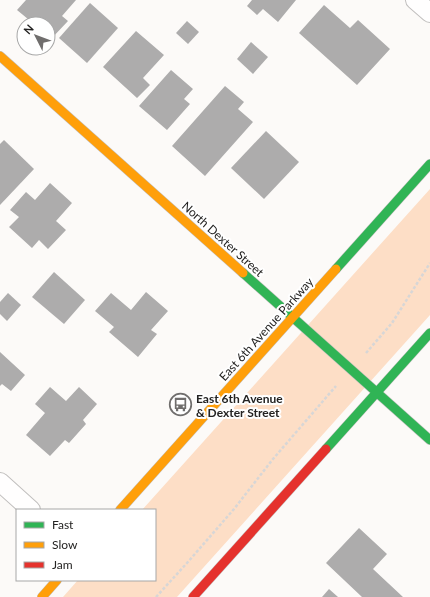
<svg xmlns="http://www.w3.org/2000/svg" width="430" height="597" font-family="Lato,sans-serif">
	<rect width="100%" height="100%" fill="#fcfaf8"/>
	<!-- green -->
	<polygon fill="#fddec6" points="430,189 430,315 177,597 63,597 78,580 155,580 155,510 142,510"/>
	<!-- building -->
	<g fill="#adacac">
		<polygon points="26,0 76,0 62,16 68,21 51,39 48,36 48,24 34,24 17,10"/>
		<polygon points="252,0 296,0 278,22 263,9 257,15 247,6"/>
		<polygon points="90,3 118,28 87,63 59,38"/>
		<polygon points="324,5 350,28 358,20 390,49 357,85 299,33"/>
		<polygon points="187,21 199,32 188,44 176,33"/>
		<polygon points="136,31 164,55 143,78 150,85 137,98 103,67"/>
		<polygon points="251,42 268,57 253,74 237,59"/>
		<polygon points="171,70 193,89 184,99 190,104 167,130 139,106"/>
		<polygon points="225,86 244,102 238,109 253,122 205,176 172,146"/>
		<polygon points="266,131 299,162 264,199 231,168"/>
		<polygon points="4,140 34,169 0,205 0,144"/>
		<polygon points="50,183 72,203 56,221 66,230 48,249 39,240 32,248 9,227 19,217 10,210 26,192 35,200"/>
		<polygon points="54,272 85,300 64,324 32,297"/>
		<polygon points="146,292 168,311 151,330 157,334 138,357 109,332 114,327 95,311 111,293 131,310"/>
		<polygon points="8,293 21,305 7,321 0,314 0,302"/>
		<polygon points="0,352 25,375 11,391 2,384 0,386"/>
		<polygon points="50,387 66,401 79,387 97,404 83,420 86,424 69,443 65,440 50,456 26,435 45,413 35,404"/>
		<polygon points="359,528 387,554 373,569 403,597 362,597 326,563"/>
		<polygon points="329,589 338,597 322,597"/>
	</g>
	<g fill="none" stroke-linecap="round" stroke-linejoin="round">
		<defs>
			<g id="street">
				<polyline points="415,0 430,13"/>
				<polyline points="0,482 31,510"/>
			</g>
			<g id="fast">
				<polyline points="336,269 430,164"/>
				<polyline points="243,273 430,440"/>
				<polyline points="326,449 430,333"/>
			</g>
			<g id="slow">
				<polyline points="0,56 243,273"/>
				<polyline points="120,510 336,269"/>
				<polyline points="42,597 57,580"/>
			</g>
			<polyline id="jam" points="193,597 326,449"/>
		</defs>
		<!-- street casing -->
		<use href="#street" stroke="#c1bfbe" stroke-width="20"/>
		<!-- fast casing -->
		<use href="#fast" stroke="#c1bfbe" stroke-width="10"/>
		<!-- slow casing -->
		<use href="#slow" stroke="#c1bfbe" stroke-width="10"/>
		<!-- jam casing -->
		<use href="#jam" stroke="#c1bfbe" stroke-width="10"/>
		<!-- path -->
		<g stroke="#d7d6d6" stroke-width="2.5" stroke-dasharray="3 2" stroke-linecap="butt">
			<polyline points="366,353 392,323 430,263"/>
			<polyline points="156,597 187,563 234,509 273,459 336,386"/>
		</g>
		<!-- street -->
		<use href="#street" stroke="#fffefe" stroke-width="18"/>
		<!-- fast -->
		<use href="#fast" stroke="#30b455" stroke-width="9"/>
		<!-- slow -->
		<use href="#slow" stroke="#ff9f0a" stroke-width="9"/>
		<!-- jam -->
		<use href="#jam" stroke="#e5322d" stroke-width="9"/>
	</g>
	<!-- icons -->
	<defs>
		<symbol id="bus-ring" viewBox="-11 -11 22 22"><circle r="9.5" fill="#fff" stroke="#706e6d" stroke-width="1.5"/><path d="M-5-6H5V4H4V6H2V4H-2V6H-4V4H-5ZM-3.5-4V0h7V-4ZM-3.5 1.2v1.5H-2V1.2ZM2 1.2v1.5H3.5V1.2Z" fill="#706e6d"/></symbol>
	</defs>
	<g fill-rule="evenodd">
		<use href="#bus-ring" x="168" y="392" width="25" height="25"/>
	</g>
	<g text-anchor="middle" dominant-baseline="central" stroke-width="4" stroke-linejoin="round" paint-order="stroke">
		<!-- street labels -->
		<g font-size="12" fill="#242322" stroke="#fff">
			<text transform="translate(223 239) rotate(42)">North Dexter Street</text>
			<text transform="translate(266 329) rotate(-48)">East 6th Avenue Parkway</text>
		</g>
		<!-- poi labels -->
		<g font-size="12" font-weight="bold" fill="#242322" stroke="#fff" text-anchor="start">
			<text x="196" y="398">East 6th Avenue<tspan x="196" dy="14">&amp; Dexter Street</tspan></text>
		</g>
	</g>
	<!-- legend -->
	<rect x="16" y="509" width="140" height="72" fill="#ffffff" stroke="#a7a7a7"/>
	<rect x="24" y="522" width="20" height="6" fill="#30b455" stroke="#a7a7a7"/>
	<text x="52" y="529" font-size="12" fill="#242322">Fast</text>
	<rect x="24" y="542" width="20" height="6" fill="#ff9f0a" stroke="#a7a7a7"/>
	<text x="52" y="549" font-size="12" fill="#242322">Slow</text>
	<rect x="24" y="562" width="20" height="6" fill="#e5322d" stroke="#a7a7a7"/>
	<text x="52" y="569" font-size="12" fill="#242322">Jam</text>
	<!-- north arrow -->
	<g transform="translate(36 36) rotate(312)"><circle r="19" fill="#ffffff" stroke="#a7a7a7"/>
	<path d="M0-3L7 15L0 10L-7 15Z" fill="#706e6d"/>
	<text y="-6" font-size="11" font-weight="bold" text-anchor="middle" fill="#242322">N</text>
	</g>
</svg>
